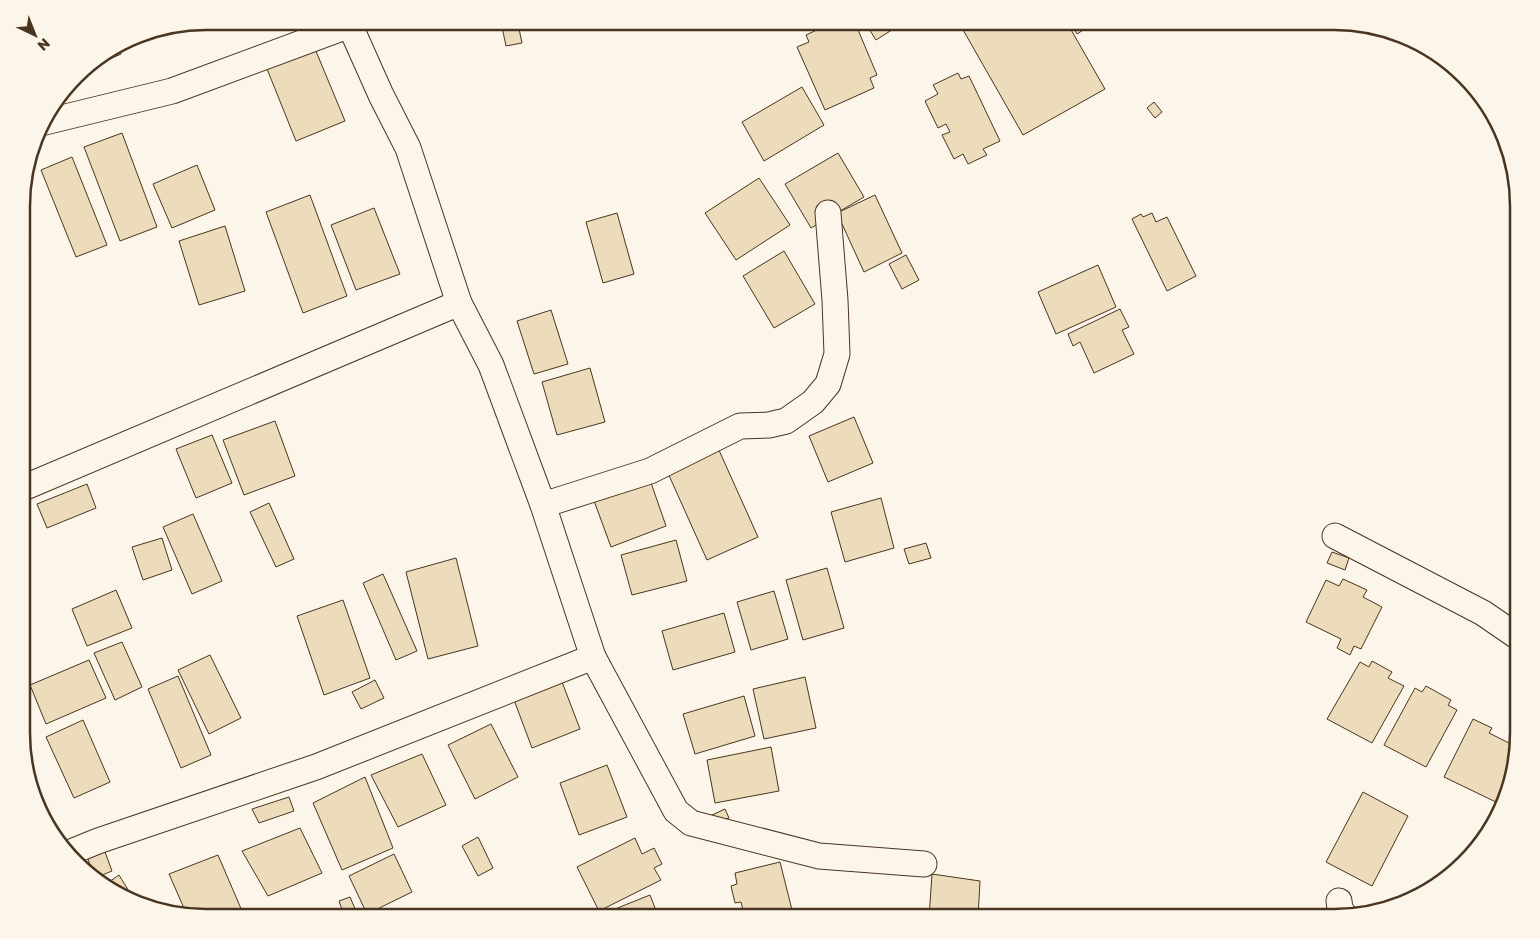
<svg xmlns="http://www.w3.org/2000/svg" width="1540" height="939" font-family="'Golos Text',sans-serif">
	<rect width="100%" height="100%" fill="#fbf6e9"/>
	<!-- building -->
	<g fill="#ecdcbc" stroke="#4a3520">
		<polygon points="836,21 842,21 845,29 856,25 877,75 870,78 874,88 825,110 797,47 809,42 806,35"/>
		<polygon points="864,21 906,21 876,40"/>
		<polygon points="958,21 1066,21 1105,89 1023,135"/>
		<polygon points="1069,21 1097,21 1077,34"/>
		<polygon points="518,24 522,43 506,46 502,27"/>
		<polygon points="313,44 345,121 296,141 265,64"/>
		<polygon points="118,46 121,54 92,67 90,63"/>
		<polygon points="958,73 961,79 969,76 1000,141 983,149 987,155 968,164 963,154 954,159 942,135 950,132 946,124 938,128 925,101 938,94 933,85"/>
		<polygon points="802,87 824,125 764,161 742,122"/>
		<polygon points="1154,102 1162,112 1155,118 1147,108"/>
		<polygon points="122,133 157,227 120,241 84,147"/>
		<polygon points="838,153 864,197 811,228 785,184"/>
		<polygon points="72,157 107,245 76,257 41,170"/>
		<polygon points="197,165 215,210 172,228 153,184"/>
		<polygon points="759,178 790,225 736,260 705,213"/>
		<polygon points="310,195 347,296 303,313 266,212"/>
		<polygon points="875,195 902,253 864,272 837,213"/>
		<polygon points="374,208 400,274 356,290 331,225"/>
		<polygon points="617,213 634,274 603,283 586,222"/>
		<polygon points="1152,213 1156,222 1167,217 1196,276 1167,291 1132,219 1141,214 1143,217"/>
		<polygon points="225,226 245,291 199,305 179,241"/>
		<polygon points="784,251 815,304 774,328 743,276"/>
		<polygon points="906,255 919,280 902,289 889,264"/>
		<polygon points="1098,265 1116,307 1056,334 1038,292"/>
		<polygon points="1120,309 1129,327 1122,330 1134,354 1094,373 1080,342 1073,346 1068,334"/>
		<polygon points="551,310 568,364 534,374 517,321"/>
		<polygon points="590,368 605,422 557,435 542,382"/>
		<polygon points="854,417 873,463 828,482 809,436"/>
		<polygon points="275,421 295,476 244,495 223,440"/>
		<polygon points="212,435 232,483 196,498 176,449"/>
		<polygon points="718,448 758,537 707,560 667,471"/>
		<polygon points="649,477 666,526 611,547 593,498"/>
		<polygon points="87,484 96,508 47,528 37,504"/>
		<polygon points="881,498 894,548 845,562 831,512"/>
		<polygon points="269,503 294,559 276,567 250,512"/>
		<polygon points="193,514 222,581 192,594 163,527"/>
		<polygon points="162,538 172,570 143,580 132,547"/>
		<polygon points="676,540 687,581 632,595 621,555"/>
		<polygon points="926,543 931,558 909,564 904,549"/>
		<polygon points="1332,552 1349,558 1345,570 1327,563"/>
		<polygon points="456,558 478,646 428,659 406,572"/>
		<polygon points="827,568 844,628 803,640 786,580"/>
		<polygon points="383,574 417,651 396,660 363,583"/>
		<polygon points="1343,579 1367,590 1363,597 1382,607 1361,649 1354,646 1350,655 1337,648 1341,639 1306,622 1326,580 1339,586"/>
		<polygon points="116,590 132,628 87,646 72,609"/>
		<polygon points="774,591 788,639 751,650 737,602"/>
		<polygon points="343,600 370,678 324,695 297,616"/>
		<polygon points="724,613 735,652 673,670 662,631"/>
		<polygon points="122,642 142,687 115,700 94,653"/>
		<polygon points="210,655 241,718 209,734 178,670"/>
		<polygon points="89,660 106,698 46,724 30,685"/>
		<polygon points="1372,661 1392,672 1388,678 1404,686 1372,743 1327,719 1360,662 1369,667"/>
		<polygon points="178,676 211,755 181,768 148,689"/>
		<polygon points="805,677 816,728 764,739 753,689"/>
		<polygon points="375,680 384,698 361,709 352,692"/>
		<polygon points="562,682 580,729 532,748 514,700"/>
		<polygon points="1426,686 1451,700 1448,705 1457,710 1426,767 1384,745 1415,688 1422,692"/>
		<polygon points="744,696 755,736 695,754 683,714"/>
		<polygon points="1473,719 1492,728 1489,733 1511,744 1508,750 1517,754 1511,782 1500,804 1444,777"/>
		<polygon points="83,720 110,782 74,798 46,737"/>
		<polygon points="491,724 518,777 475,799 448,745"/>
		<polygon points="771,747 779,791 715,803 707,760"/>
		<polygon points="422,754 446,805 398,827 371,775"/>
		<polygon points="607,765 627,817 579,835 560,783"/>
		<polygon points="365,777 393,848 342,870 313,803"/>
		<polygon points="1363,792 1408,816 1372,886 1326,862"/>
		<polygon points="289,797 294,811 259,823 252,809"/>
		<polygon points="725,809 729,818 713,824 710,816"/>
		<polygon points="300,828 322,873 268,896 242,851"/>
		<polygon points="478,837 493,868 478,876 462,846"/>
		<polygon points="635,838 642,854 654,848 662,864 654,868 661,880 599,911 577,867"/>
		<polygon points="102,844 112,871 95,878 85,851"/>
		<polygon points="394,854 412,892 367,914 349,876"/>
		<polygon points="218,855 245,918 206,918 187,915 169,874"/>
		<polygon points="780,862 794,918 745,918 741,902 735,903 731,886 737,884 735,873"/>
		<polygon points="932,874 980,881 978,917 929,918"/>
		<polygon points="119,875 135,901 103,886"/>
		<polygon points="650,895 659,918 606,918 605,913"/>
		<polygon points="350,897 359,918 345,918 339,901"/>
	</g>
	<g fill="none" stroke-linecap="round" stroke-linejoin="round">
		<defs>
			<g id="minor">
				<polyline points="348,21 381,95 408,148 459,303 491,365 543,505 593,657 676,811 691,823 819,856 924,864"/>
				<polyline points="41,123 172,91 350,25"/>
				<polyline points="23,488 459,303"/>
				<polyline points="543,505 650,471 740,426 769,425 786,421 813,402 828,384 837,354 835,300 828,213"/>
				<polyline points="1335,536 1483,613 1518,637"/>
				<polyline points="71,852 98,841 316,767 593,657"/>
				<polyline points="1339,901 1340,909 1346,917"/>
			</g>
		</defs>
		<!-- minor casing -->
		<use href="#minor" stroke="#4a3520" stroke-width="27"/>
		<!-- minor -->
		<use href="#minor" stroke="#fbf6e9" stroke-width="25"/>
	</g>
	<!-- crop -->
	<path d="M0 0H1540V939H0ZM206 30H1334A176 176 0 0 1 1510 206V733A176 176 0 0 1 1334 909H206A176 176 0 0 1 30 733V206A176 176 0 0 1 206 30Z" fill="#fbf6e9" fill-rule="evenodd"/>
	<path fill="none" stroke="#4a3520" stroke-width="2.5" d="M206 30H1334A176 176 0 0 1 1510 206V733A176 176 0 0 1 1334 909H206A176 176 0 0 1 30 733V206A176 176 0 0 1 206 30Z"/>
	<!-- north arrow -->
	<g transform="translate(35 35) rotate(137)" stroke="#fbf6e9" stroke-width="4" paint-order="stroke">
	<path d="M0-4L9 19L0 12L-9 19Z" fill="#4a3520"/>
	<text y="-8" font-size="14" font-weight="bold" text-anchor="middle" fill="#4a3520">N</text>
	</g>
</svg>
